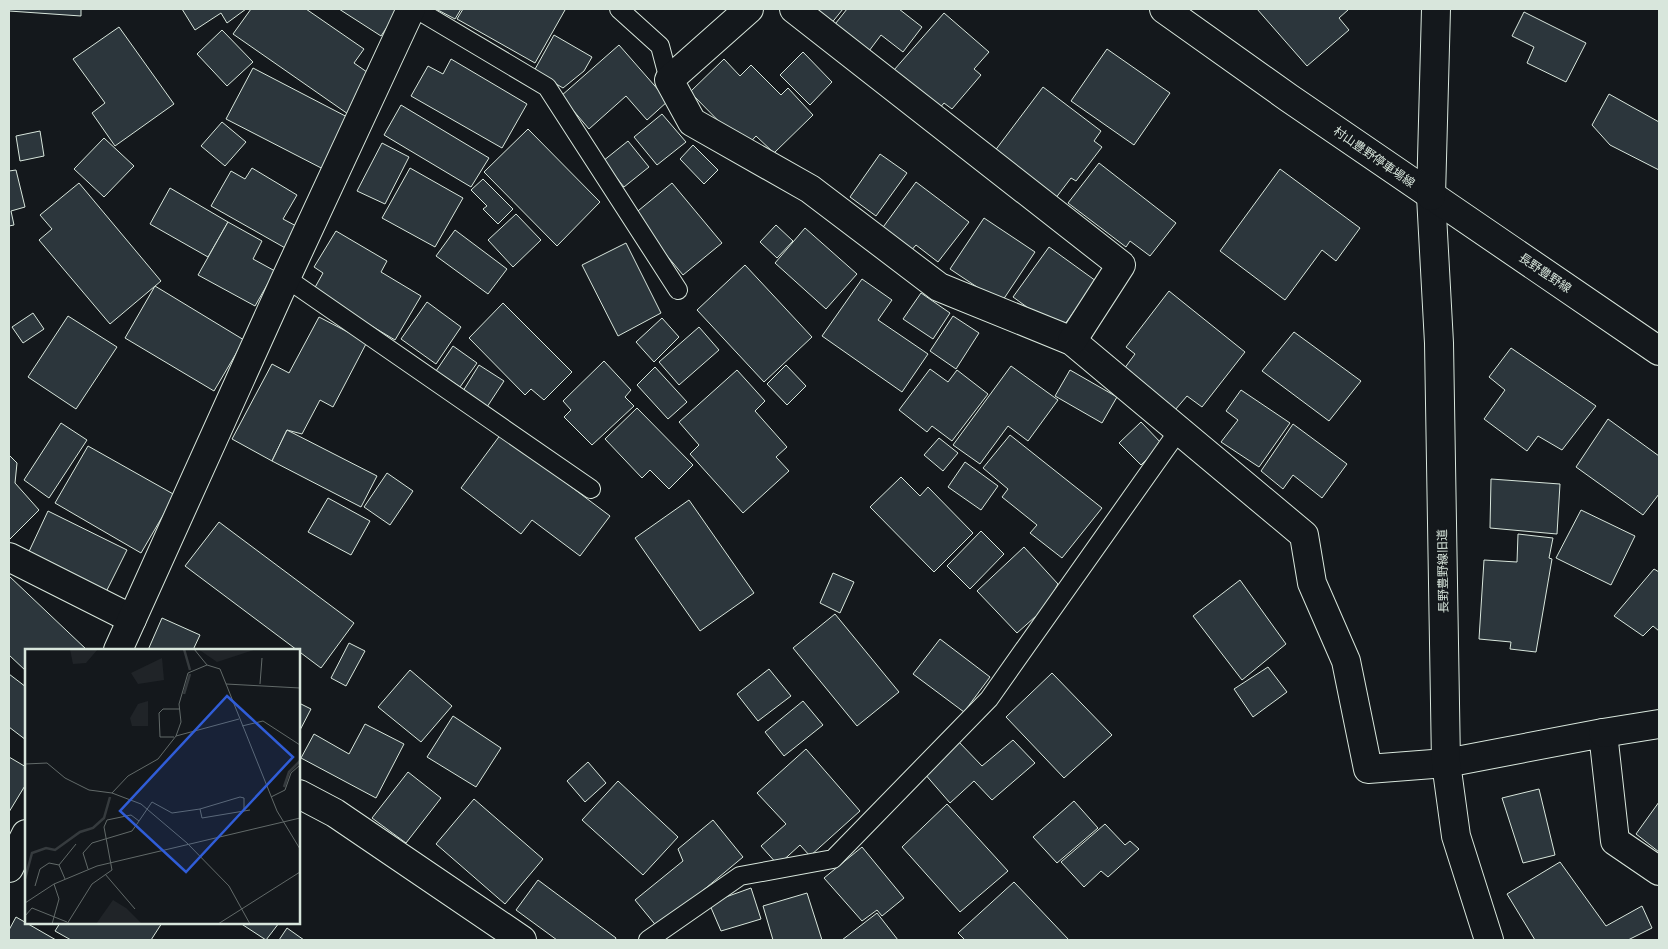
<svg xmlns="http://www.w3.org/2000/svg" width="1668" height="949" font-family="'Roboto Condensed','Noto Sans JP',sans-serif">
	<rect width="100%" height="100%" fill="#14181c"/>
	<!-- building -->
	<g fill="#2c363c" stroke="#d8e6dc">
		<polygon points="9,9 81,9 81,16 9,11"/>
		<polygon points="182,9 246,9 227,23 221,13 195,30"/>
		<polygon points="251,9 306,9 364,49 354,63 374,77 348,114 233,34"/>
		<polygon points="339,9 399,9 381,36"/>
		<polygon points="436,9 461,9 455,19"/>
		<polygon points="463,9 563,9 565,10 535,63 457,19"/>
		<polygon points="810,9 843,9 830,25"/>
		<polygon points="847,9 899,9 922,27 903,52 881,35 866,55 832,28"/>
		<polygon points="1257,9 1347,9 1348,10 1339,18 1349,30 1307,66"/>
		<polygon points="1524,12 1586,43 1566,82 1527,63 1534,47 1512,36"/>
		<polygon points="944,13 989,52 974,69 981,75 952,109 944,103 939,109 894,70"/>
		<polygon points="119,27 174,104 115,146 92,113 105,103 73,59"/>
		<polygon points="222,30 253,62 227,86 197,54"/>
		<polygon points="554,35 592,57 584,71 563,88 534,71"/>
		<polygon points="619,45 668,101 647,120 626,96 589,129 561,96"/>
		<polygon points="1107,49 1170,93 1134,145 1071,101"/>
		<polygon points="803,52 832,82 810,105 780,75"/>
		<polygon points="451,59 527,104 502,148 411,96 428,66 443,74"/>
		<polygon points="724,59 740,76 751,65 781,95 788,88 813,115 774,153 756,136 745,148 690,92"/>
		<polygon points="253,68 353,120 327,171 226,119"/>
		<polygon points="1043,87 1101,131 1094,141 1102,147 1076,181 1071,178 1055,199 994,152"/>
		<polygon points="1609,94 1659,122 1659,170 1610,145 1592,125"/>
		<polygon points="401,105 489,158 471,187 384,135"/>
		<polygon points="662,114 686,142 657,165 634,137"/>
		<polygon points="222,122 246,142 225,166 201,146"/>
		<polygon points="528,129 600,202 557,246 484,172"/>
		<polygon points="40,131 44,156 20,161 16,136"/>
		<polygon points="104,138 134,166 104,197 74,169"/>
		<polygon points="628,141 649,167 624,187 603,161"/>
		<polygon points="382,143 409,157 385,204 357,191"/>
		<polygon points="693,145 718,170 704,184 680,159"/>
		<polygon points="880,154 907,173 876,216 850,197"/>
		<polygon points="1099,163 1176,223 1150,256 1130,241 1126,247 1068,203"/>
		<polygon points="252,168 297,195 283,219 300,228 287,249 211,206 231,171 245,179"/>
		<polygon points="410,168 463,198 435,247 382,218"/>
		<polygon points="1280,169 1360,228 1336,261 1322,250 1285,300 1220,251"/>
		<polygon points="16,170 25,207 11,211 14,225 9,226 9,171"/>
		<polygon points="483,179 513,209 498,224 483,209 487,206 471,190"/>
		<polygon points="916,182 969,222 938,262 916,245 910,252 881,230"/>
		<polygon points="79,183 161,281 110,324 39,240 52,229 40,215"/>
		<polygon points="672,183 722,243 683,275 633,215"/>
		<polygon points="170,188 228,222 208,257 150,224"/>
		<polygon points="516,214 541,240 513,267 488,240"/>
		<polygon points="984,218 1035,252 1001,303 950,269"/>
		<polygon points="228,222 262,241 253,259 275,271 255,306 198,275"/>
		<polygon points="776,225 793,241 777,258 760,242"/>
		<polygon points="805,228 857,274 826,309 775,263"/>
		<polygon points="455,230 507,269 488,294 436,256"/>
		<polygon points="336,231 387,261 381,272 421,296 395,340 313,291 323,273 314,267"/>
		<polygon points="626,243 661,313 618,336 582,265"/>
		<polygon points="1049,247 1096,281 1060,331 1013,297"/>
		<polygon points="745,265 812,337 764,382 697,310"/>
		<polygon points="862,279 892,300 878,320 928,354 902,392 822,336"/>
		<polygon points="155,286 244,340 214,391 125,338"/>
		<polygon points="1169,291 1245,352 1202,407 1187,396 1175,410 1124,369 1135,354 1126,347"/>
		<polygon points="921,293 950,313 933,339 903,319"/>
		<polygon points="427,302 461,327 436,364 401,339"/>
		<polygon points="503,303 572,372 544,400 531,389 525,395 469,338"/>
		<polygon points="33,313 44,329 23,343 12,327"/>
		<polygon points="68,316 117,347 76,409 28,377"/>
		<polygon points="953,316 979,333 956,369 930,351"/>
		<polygon points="319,317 367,342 333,407 320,400 302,434 287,430 272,461 232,439 272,364 289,373"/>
		<polygon points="662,318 679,337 654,362 636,342"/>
		<polygon points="699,327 719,350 679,385 659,362"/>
		<polygon points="1294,332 1361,381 1329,421 1262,371"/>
		<polygon points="453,346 477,363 460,387 436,371"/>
		<polygon points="1511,348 1596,406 1562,450 1538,436 1527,451 1484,419 1505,390 1489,377"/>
		<polygon points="604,361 631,390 625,397 634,406 592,445 564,417 571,410 563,401"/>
		<polygon points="479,365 504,381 487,407 463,391"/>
		<polygon points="786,365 806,386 787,405 767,384"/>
		<polygon points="1011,366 1058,400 1028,441 1008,426 980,464 953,445"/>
		<polygon points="655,367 687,402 668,419 637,385"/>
		<polygon points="930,369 948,382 957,370 988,394 952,441 932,426 927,432 899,410"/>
		<polygon points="737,370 765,401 755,411 787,447 776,457 789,471 743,513 690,454 699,445 679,422"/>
		<polygon points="1070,370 1117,397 1102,423 1055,396"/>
		<polygon points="1241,390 1290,423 1259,467 1221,442 1238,420 1226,411"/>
		<polygon points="637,408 693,465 669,489 650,470 642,478 605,439"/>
		<polygon points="1608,419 1659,456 1659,494 1643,515 1576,467"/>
		<polygon points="1141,422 1162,444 1141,465 1119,443"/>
		<polygon points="61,423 87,440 49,498 24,480"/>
		<polygon points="1293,424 1347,464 1322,498 1293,475 1283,489 1261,471"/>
		<polygon points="287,430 377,476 361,507 272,461"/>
		<polygon points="501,434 610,516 580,556 532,520 521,534 461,488"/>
		<polygon points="1010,435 1102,508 1062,558 1030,533 1037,525 1002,497 1008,489 983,468"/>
		<polygon points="939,438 958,453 943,471 924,455"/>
		<polygon points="88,446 175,495 141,553 55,503"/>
		<polygon points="9,455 17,463 15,483 39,510 9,540"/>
		<polygon points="965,462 998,486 981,510 948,487"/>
		<polygon points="387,473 413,491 390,525 364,507"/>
		<polygon points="901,477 920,496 928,487 973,533 934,572 870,507"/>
		<polygon points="1491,479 1560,484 1557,534 1490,528"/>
		<polygon points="328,498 370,521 351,555 308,532"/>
		<polygon points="689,500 754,593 700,631 635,538"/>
		<polygon points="1581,510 1635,536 1611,585 1556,558"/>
		<polygon points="48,511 127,550 103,598 25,560"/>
		<polygon points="219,522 354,623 321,668 185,566"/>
		<polygon points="981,531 1004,554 970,589 947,566"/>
		<polygon points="1518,534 1553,538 1549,558 1552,559 1536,652 1510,649 1511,642 1479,639 1484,560 1517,562"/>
		<polygon points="1024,547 1058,584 1045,608 1017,633 977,591"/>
		<polygon points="1654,569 1659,572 1659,631 1653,626 1643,636 1614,616"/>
		<polygon points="833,573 854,582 840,613 820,603"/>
		<polygon points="9,576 87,650 26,650 26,671 9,655"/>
		<polygon points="1240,580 1286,644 1242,680 1193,616"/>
		<polygon points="835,614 899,692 857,726 793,648"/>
		<polygon points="162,618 200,635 193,650 148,650"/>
		<polygon points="940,639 990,677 964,712 913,674"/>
		<polygon points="349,643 365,651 346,686 331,678"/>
		<polygon points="1268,667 1287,692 1253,717 1234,689"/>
		<polygon points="769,669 791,696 758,721 737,694"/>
		<polygon points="410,670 452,706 421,742 378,707"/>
		<polygon points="1052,673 1112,735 1064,778 1006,717"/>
		<polygon points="9,674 26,687 26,740 9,727"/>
		<polygon points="803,701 823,725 784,756 765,732"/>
		<polygon points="299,703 311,709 299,732"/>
		<polygon points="453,716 501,748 476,787 427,757"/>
		<polygon points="365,724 404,744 376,798 301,758 314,734 349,754"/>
		<polygon points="1013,740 1035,763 992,800 974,781 950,803 924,773 958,741 982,766"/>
		<polygon points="806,749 860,811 810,856 800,845 778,865 761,846 786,824 757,793"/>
		<polygon points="9,757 26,767 26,784 9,812"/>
		<polygon points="588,762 606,783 585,802 567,781"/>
		<polygon points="408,772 441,798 406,843 372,818"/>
		<polygon points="618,781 678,837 643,875 582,820"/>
		<polygon points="1539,789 1555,855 1523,863 1502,798"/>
		<polygon points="474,799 543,859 505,904 436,844"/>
		<polygon points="1074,801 1098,828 1057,863 1033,837"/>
		<polygon points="1659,802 1659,852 1636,834"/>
		<polygon points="947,804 1008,871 960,912 902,847"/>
		<polygon points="713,820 743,857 658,928 635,900 683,861 678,849"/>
		<polygon points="1105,824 1125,845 1130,841 1139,849 1108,877 1101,871 1084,887 1061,862"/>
		<polygon points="862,847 904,898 882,916 877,910 862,921 824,878"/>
		<polygon points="1560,862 1606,926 1642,906 1652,928 1628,940 1535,940 1507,894"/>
		<polygon points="538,880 616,938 615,940 557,940 516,910"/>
		<polygon points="1014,882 1069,940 965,940 958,933"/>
		<polygon points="751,888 761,919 721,931 709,903"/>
		<polygon points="807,893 822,940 773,940 763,906"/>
		<polygon points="877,913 898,940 842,940"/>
		<polygon points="16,917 56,940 9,940 9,930"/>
		<polygon points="60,923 162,923 151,940 71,940 55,931"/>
		<polygon points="240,923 279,923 266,940"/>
		<polygon points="287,928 304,940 279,940"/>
	</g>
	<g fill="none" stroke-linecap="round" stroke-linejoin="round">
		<defs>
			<g id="service">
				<polyline points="416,9 547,87 678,290"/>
				<polyline points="619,9 660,46 669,80"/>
				<polyline points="286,278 591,489"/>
				<polyline points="648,940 740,876 833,859 989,699 1179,430"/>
			</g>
			<g id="minor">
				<polyline points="749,9 669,80 692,122 810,189 939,287 1072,341 1304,535 1312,583 1346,661 1368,769 1446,763 1603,733 1615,841 1659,871"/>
				<polyline points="794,9 1121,265 1072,341"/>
				<polyline points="9,557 132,619"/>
				<polyline points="118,650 286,278 411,9"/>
				<polyline points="1603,733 1659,724"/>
				<polyline points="299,794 335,813 522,940"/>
				<polyline points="9,868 26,834"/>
			</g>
			<polyline id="tertiary" points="1431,196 1439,343 1446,763 1456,836 1489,940"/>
			<g id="secondary">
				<polyline points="1164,9 1289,98 1659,351"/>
				<polyline points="1431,196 1436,9"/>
			</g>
		</defs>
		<!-- service casing -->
		<use href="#service" stroke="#d8e6dc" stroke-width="20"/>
		<!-- minor casing -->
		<use href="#minor" stroke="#d8e6dc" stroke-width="30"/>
		<!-- tertiary casing -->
		<use href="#tertiary" stroke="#d8e6dc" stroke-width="30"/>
		<!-- secondary casing -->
		<use href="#secondary" stroke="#d8e6dc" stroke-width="30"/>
		<!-- service -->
		<use href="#service" stroke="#14181c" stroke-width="18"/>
		<!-- minor -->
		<use href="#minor" stroke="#14181c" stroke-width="28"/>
		<!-- tertiary -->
		<use href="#tertiary" stroke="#14181c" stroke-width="28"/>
		<!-- secondary -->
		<use href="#secondary" stroke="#14181c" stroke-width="28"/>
	</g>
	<g text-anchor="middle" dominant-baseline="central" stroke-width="4" stroke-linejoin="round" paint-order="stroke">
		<!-- street labels -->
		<g font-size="12" fill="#d8e6dc" stroke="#14181c">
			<text transform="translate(1374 157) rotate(35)">村山豊野停車場線</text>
			<text transform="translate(1545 273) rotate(34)">長野豊野線</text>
			<text transform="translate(1443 571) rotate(-91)">長野豊野線旧道</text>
		</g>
	</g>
	<!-- overview -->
	<g transform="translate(25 649)">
		<rect width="275" height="275" fill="#14181c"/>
		<path d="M73,0l-12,14 -13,1 -3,-15zM173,0h59l-40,13zM137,9l2,22 -26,4 -7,-11zM123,52v25h-16l-2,-8 8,-14zM88,251l13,8 16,16h-46z" fill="#202428"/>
		<path fill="none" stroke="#363b3e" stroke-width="2.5" d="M159,0l6,21M159,45l6,-20M259,138l5,-15 11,-11M0,230l7,-26 14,-5 9,2 25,-18 13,-4 11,-10 6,-21"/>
		<path fill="none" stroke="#626a69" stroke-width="1" d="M169,0l13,16 13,4 57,142 23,38M201,35l74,4M235,35l2,-26M217,77l21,-5 37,24M151,87l63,-17M149,88h-14l-1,-24 4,-4h16M0,115l22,-1 18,15 24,12 23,3 29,11 46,39M87,144l16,-17 30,-17 18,-23 5,-14 -2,-18 9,-31 19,-8M246,148l14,-7 6,-17 9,-8M175,160l2,9 48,-8M162,194l42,43 21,38M63,220l-5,-16 9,-10 40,-12 7,-10M80,225l30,35M40,230l-6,-14 17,-21M10,237l5,-17 9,-6 10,2M0,254l29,-19 43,-18 203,-48M0,267l7,-8 35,14M27,275l7,-25 -5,-15M42,275l25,-40 20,-14 -8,-43 3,-7 24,-5 8,6 13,-19 20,11 28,-4 40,-12 4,1v13M193,275l82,-52"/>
		<path fill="#305dd8" fill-opacity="0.15" stroke="#305dd8" stroke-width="2.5" d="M202,47l66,61 -107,115 -66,-61z"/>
		<rect width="275" height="275" fill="none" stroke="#d8e6dc" stroke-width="2.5"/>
	</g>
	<!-- border -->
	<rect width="1668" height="949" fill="none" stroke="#d8e6dc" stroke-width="20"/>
</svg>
